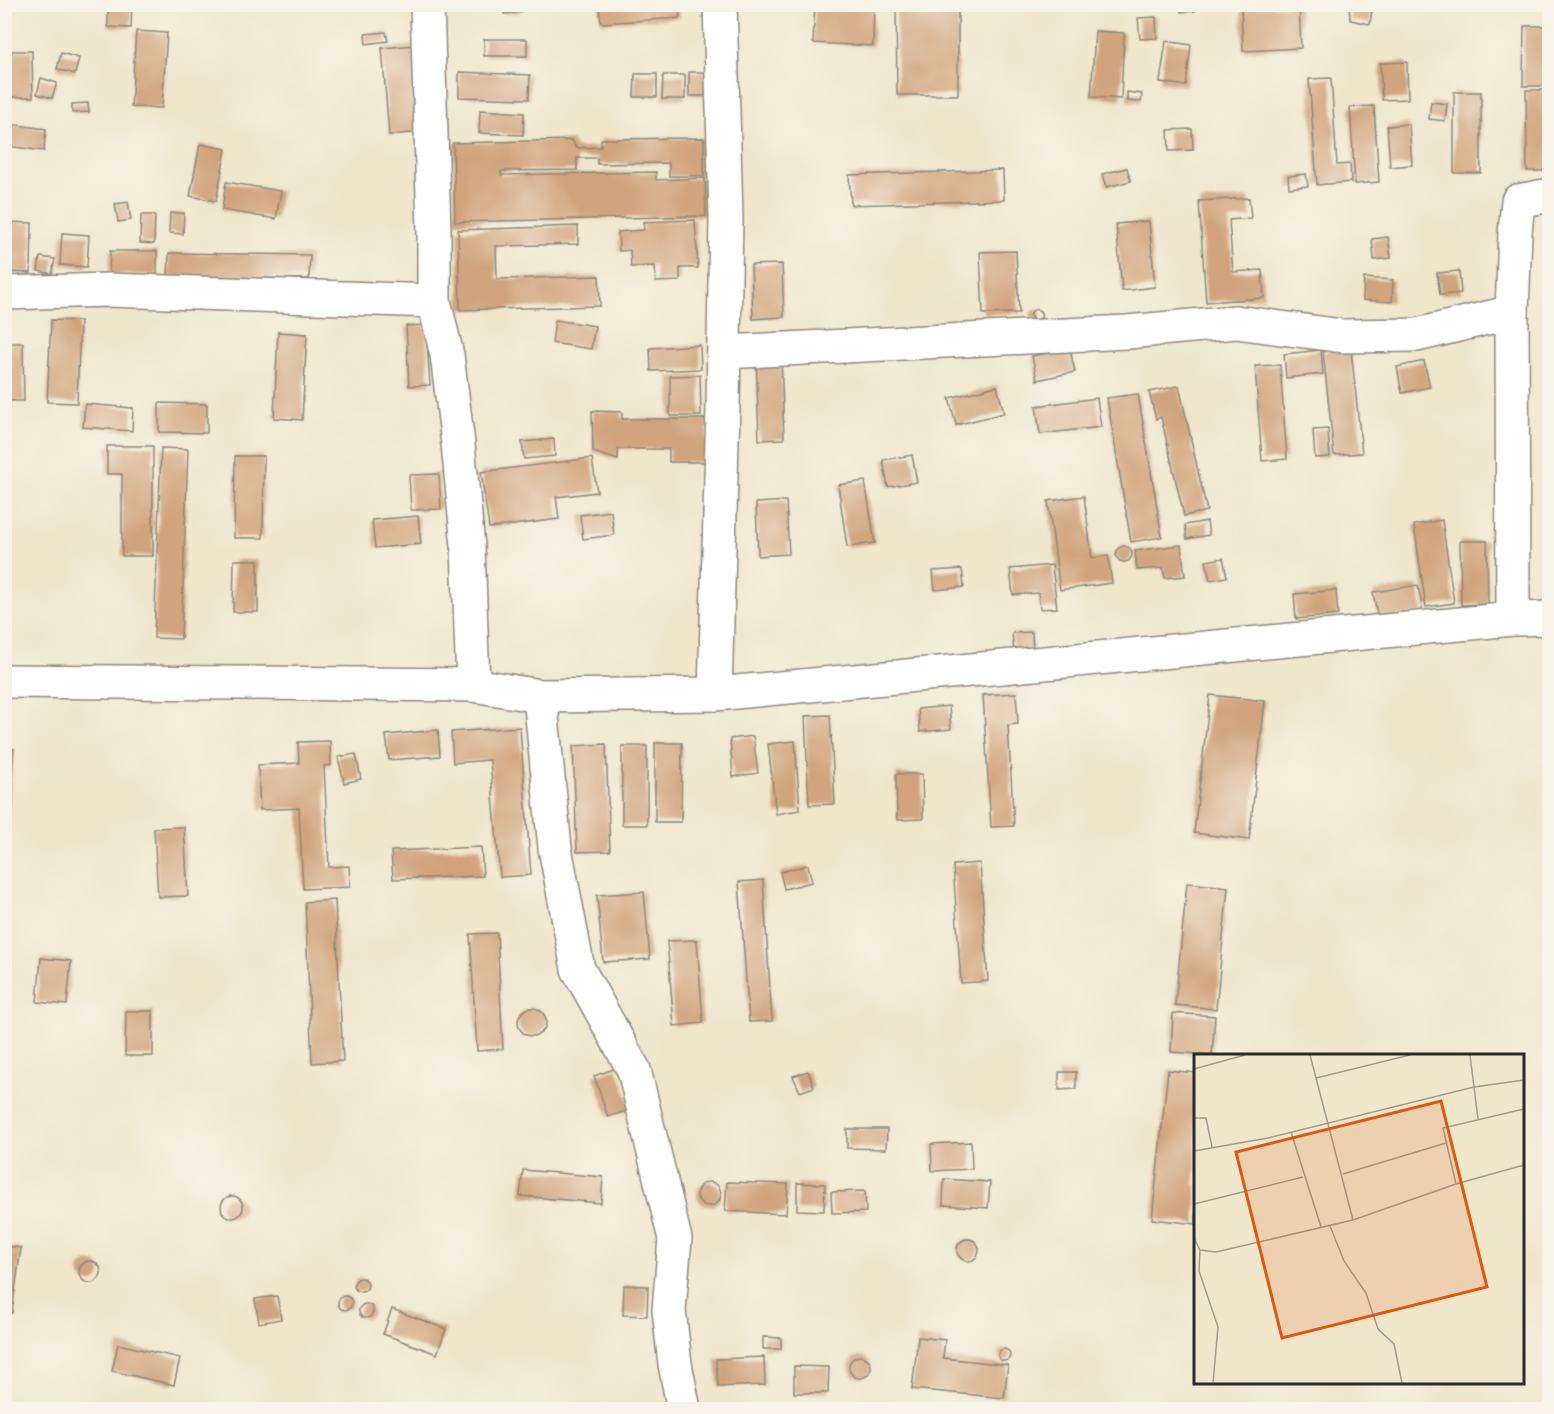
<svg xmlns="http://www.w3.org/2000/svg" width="1554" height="1414" font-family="'Indie Flower',sans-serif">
	<rect width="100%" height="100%" fill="#f7f3e8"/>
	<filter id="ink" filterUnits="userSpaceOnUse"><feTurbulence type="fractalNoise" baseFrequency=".0167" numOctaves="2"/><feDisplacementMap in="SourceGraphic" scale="12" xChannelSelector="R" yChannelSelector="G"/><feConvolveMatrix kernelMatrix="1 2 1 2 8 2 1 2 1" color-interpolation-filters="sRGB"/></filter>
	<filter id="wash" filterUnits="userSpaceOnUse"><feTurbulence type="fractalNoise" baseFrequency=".008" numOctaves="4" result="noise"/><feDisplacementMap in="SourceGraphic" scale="24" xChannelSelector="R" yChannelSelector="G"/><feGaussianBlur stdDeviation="1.35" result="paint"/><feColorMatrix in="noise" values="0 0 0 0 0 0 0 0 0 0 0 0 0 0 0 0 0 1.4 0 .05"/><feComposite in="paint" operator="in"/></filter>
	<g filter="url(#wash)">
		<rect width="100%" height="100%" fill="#efe6cc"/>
		<g id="blocks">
			<!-- building -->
			<g fill="#d1a47d">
				<polygon points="108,4 132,4 131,28 108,27"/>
				<polygon points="504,4 521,4 521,12 504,14"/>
				<polygon points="815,4 874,4 873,46 813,43"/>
				<polygon points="896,4 958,4 958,95 897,95"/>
				<polygon points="1180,4 1194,4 1195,11 1181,12"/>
				<polygon points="1349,4 1373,4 1370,24 1350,20"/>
				<polygon points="599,5 679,5 680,18 601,23"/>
				<polygon points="1299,5 1301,48 1243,51 1241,7"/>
				<polygon points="1156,17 1157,38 1140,39 1138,18"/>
				<polygon points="1524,26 1550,26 1550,86 1523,86"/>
				<polygon points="136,31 167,33 162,108 131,107"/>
				<polygon points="1095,31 1124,33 1121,99 1091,97"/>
				<polygon points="386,32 388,41 366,44 365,34"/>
				<rect x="484" y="39" width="43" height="17"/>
				<polygon points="1166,41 1191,45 1186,86 1160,82"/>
				<polygon points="414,45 421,132 389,135 382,48"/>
				<polygon points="5,51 32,51 33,97 5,97"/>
				<polygon points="61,53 79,58 75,74 57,69"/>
				<polygon points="1407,62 1408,99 1382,100 1380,63"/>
				<polygon points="459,72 530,75 529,99 459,97"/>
				<polygon points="689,72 711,72 712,96 689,96"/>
				<polygon points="635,74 657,74 657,97 634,97"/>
				<polygon points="663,75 685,75 685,99 662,99"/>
				<polygon points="41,78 57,83 52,98 37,94"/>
				<polygon points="1331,78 1337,165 1350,164 1351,182 1317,185 1309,79"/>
				<polygon points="1526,90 1550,90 1550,171 1527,171"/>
				<polygon points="1127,92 1142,94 1141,102 1127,101"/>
				<rect x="1454" y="92" width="27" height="81"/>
				<polygon points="1431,102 1447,104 1445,121 1429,119"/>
				<polygon points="88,103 89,112 72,113 72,104"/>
				<polygon points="1374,106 1379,182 1355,184 1350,107"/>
				<polygon points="480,110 524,113 523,135 479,133"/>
				<polygon points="9,124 46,129 44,151 7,146"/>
				<polygon points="1409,124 1412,165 1390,167 1387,126"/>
				<polygon points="1192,129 1193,150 1169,151 1168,130"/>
				<polygon points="704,138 704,176 669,176 669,163 597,164 597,158 577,158 577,170 501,171 501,175 656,172 656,180 705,178 706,216 455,222 453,143 572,140 576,148 601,147 601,139"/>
				<polygon points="200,144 226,149 216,201 190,196"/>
				<polygon points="1127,168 1131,181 1106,187 1102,174"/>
				<polygon points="1003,170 1004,200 851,205 849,175"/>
				<polygon points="1306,174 1308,186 1289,188 1288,176"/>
				<polygon points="226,182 281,191 276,219 222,210"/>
				<polygon points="1249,198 1251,218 1229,220 1233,272 1262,270 1264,298 1206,302 1199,201"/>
				<polygon points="128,202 131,220 118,222 115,204"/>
				<polygon points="170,213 184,213 183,234 169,233"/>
				<polygon points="141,215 155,215 154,244 140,243"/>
				<polygon points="695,220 698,268 680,268 680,281 656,282 655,266 631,267 630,250 619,251 618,232 644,230 643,222"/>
				<polygon points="1149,221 1155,287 1122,291 1116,224"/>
				<polygon points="4,222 32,223 31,273 4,272"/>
				<polygon points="578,226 578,244 496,246 497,279 599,276 600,306 460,310 458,230"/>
				<polygon points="62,233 89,235 87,267 60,265"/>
				<polygon points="1388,237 1391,258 1374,260 1372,239"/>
				<polygon points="110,251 157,251 157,275 109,274"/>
				<polygon points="1016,251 1019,313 983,314 980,252"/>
				<polygon points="169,253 310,255 309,279 168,277"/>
				<polygon points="40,257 55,259 52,274 38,271"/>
				<polygon points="782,264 784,317 753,319 751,265"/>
				<polygon points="1459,271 1461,293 1440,295 1437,273"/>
				<polygon points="1364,278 1393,280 1392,302 1363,300"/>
				<circle cx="1036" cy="315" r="5.5"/>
				<polygon points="51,320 80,321 77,403 47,402"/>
				<polygon points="555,320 595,326 591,349 552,343"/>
				<polygon points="426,325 430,385 409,386 406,326"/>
				<polygon points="278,332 307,334 302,420 274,418"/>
				<polygon points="4,343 23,343 24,401 4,401"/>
				<polygon points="700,345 701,369 651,371 650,348"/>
				<polygon points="1070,349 1075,372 1037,380 1032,356"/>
				<polygon points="1351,349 1362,453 1334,455 1323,351"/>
				<polygon points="1321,350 1323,374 1286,378 1284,354"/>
				<polygon points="781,355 784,439 759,440 756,356"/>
				<polygon points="1424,361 1430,387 1402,393 1397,367"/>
				<polygon points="1280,365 1287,459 1262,461 1255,366"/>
				<polygon points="700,375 701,416 670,416 670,376"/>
				<polygon points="997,386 1004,413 956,425 949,398"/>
				<polygon points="1179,386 1207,511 1184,516 1161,417 1156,419 1149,392"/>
				<polygon points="1138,394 1162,537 1131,542 1107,398"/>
				<polygon points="1097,398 1101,427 1040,434 1036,406"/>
				<polygon points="159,403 207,404 207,433 159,432"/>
				<polygon points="85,404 133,408 132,431 83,427"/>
				<polygon points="592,411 622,412 622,419 707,419 707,462 669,462 669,449 618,449 618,460 593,452"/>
				<polygon points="1328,429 1330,457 1315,458 1313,430"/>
				<polygon points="554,439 555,456 524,459 522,442"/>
				<polygon points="107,446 153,446 153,556 122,556 122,474 107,474"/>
				<polygon points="161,448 188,449 181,639 154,638"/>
				<polygon points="912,455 917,482 888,487 883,460"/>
				<polygon points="235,456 264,456 263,538 234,538"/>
				<polygon points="592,458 597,492 556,497 559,519 489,528 481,472"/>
				<polygon points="439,474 441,509 411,510 409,475"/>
				<polygon points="865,481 875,543 847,547 838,485"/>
				<polygon points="1084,496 1092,558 1108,556 1112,583 1060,590 1048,501"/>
				<polygon points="786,501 789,554 758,556 756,503"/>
				<polygon points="611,511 614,535 583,539 580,515"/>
				<polygon points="418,516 421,544 375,548 372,520"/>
				<polygon points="1442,520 1454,603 1426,607 1414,525"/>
				<polygon points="1207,521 1209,535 1187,539 1185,525"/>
				<polygon points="1460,541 1487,541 1488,604 1461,605"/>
				<polygon points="1181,545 1185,576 1165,578 1163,568 1137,570 1135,551"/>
				<circle cx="1124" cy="554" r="8"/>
				<polygon points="1223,558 1227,577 1210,580 1206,561"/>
				<polygon points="234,560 258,560 258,612 233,612"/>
				<polygon points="1052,565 1057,608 1040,609 1038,593 1013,595 1010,569"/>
				<polygon points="962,569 964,587 935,590 933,571"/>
				<polygon points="1418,585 1423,613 1378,620 1373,592"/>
				<polygon points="1336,590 1338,615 1296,619 1294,594"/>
				<polygon points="1032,632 1033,650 1014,652 1012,633"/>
				<polygon points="1016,693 1018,724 1008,725 1014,826 991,827 983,695"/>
				<polygon points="1210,695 1265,701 1249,840 1194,833"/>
				<polygon points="949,706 951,729 920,732 918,709"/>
				<polygon points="830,715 835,804 809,805 805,716"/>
				<polygon points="520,727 531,875 500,877 490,760 453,763 451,732"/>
				<polygon points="438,730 440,756 389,760 386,735"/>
				<polygon points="753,736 758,773 733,777 730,739"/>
				<polygon points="330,741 331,765 324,766 329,867 349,866 350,887 303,889 299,808 260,810 258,765 299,763 298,742"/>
				<polygon points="795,741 800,810 776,814 768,744"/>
				<polygon points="655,743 682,743 681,822 655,822"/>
				<polygon points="606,744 610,851 577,852 573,746"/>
				<rect x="622" y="746" width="25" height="79"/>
				<polygon points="4,748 14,749 6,836 4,836"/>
				<polygon points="356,754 361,779 344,783 338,757"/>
				<polygon points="896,774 922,774 923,819 897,820"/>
				<polygon points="184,827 188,896 158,897 154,828"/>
				<polygon points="481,847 483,876 393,879 391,851"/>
				<polygon points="980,863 988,981 961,983 953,865"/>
				<polygon points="808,865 812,882 784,889 780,872"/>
				<polygon points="763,880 772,1021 749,1022 739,882"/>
				<polygon points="1187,883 1228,887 1216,1009 1175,1005"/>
				<polygon points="644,892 650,959 603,962 597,895"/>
				<polygon points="335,900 343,1061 312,1063 305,902"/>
				<polygon points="497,933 503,1049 477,1051 470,934"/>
				<polygon points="697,940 703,1023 674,1026 667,941"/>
				<polygon points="41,958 71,961 67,1005 37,1002"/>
				<circle cx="532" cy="1022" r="14"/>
				<polygon points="126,1011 153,1011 153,1056 125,1056"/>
				<polygon points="1173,1013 1215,1016 1212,1055 1171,1052"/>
				<polygon points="617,1068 632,1109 608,1117 594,1076"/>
				<polygon points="1168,1070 1196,1073 1196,1169 1194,1185 1196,1185 1196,1224 1152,1219"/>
				<polygon points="808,1071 814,1087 800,1092 793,1076"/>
				<polygon points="1059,1072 1076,1072 1076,1089 1059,1090"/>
				<polygon points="847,1129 887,1129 886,1149 847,1148"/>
				<polygon points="971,1142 972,1169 932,1171 931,1144"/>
				<polygon points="523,1170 603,1177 601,1203 520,1196"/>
				<polygon points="944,1179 990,1182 988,1208 943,1205"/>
				<polygon points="727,1182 788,1184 786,1214 725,1211"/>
				<circle cx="709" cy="1194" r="12"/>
				<polygon points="797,1183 825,1184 824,1211 797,1210"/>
				<polygon points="865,1191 866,1212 832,1213 831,1192"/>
				<circle cx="232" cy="1207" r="11"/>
				<circle cx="968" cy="1250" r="11"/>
				<polygon points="4,1246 21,1248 12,1313 4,1312"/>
				<circle cx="90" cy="1272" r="11"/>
				<circle cx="361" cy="1285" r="7"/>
				<polygon points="624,1285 648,1286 647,1316 623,1315"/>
				<polygon points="277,1296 281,1319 259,1323 255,1299"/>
				<circle cx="345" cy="1303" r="7"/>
				<circle cx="366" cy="1311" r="7"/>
				<polygon points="392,1309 446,1329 437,1354 383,1334"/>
				<polygon points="763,1337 781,1338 781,1349 763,1349"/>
				<polygon points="918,1337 945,1340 943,1358 1008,1365 1004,1398 912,1389"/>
				<polygon points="118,1344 180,1358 174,1385 112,1371"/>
				<circle cx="1004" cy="1355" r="6"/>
				<circle cx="860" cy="1367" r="11"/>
				<polygon points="764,1357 765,1385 718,1387 716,1359"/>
				<polygon points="794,1366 829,1367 828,1393 794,1393"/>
			</g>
		</g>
	</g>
	<g filter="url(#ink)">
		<use href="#blocks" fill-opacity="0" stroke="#8d887c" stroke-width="1.5"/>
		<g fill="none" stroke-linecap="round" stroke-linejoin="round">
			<defs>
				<g id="minor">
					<polyline points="427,4 434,230 434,301 447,355 458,444 468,546 473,685"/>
					<polyline points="4,293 109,290 434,301"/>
					<polyline points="724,352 1127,332 1236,322 1343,336 1417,335 1512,312"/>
					<polyline points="1513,619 1512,312 1515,233 1518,201 1550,195"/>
					<polyline points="4,681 473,685 540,696 715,694 1513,619 1550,618"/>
					<polyline points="715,694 723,406 726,217 720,4"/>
					<polyline points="540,696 555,848 578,969 634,1070 675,1239 669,1310 675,1364 684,1410"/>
				</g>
			</defs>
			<!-- minor casing -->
			<use href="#minor" stroke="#8d887c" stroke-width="36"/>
			<!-- minor -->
			<use href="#minor" stroke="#fff" stroke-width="33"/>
		</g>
	</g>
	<!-- overview -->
	<g transform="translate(1194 1054)">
		<rect width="330" height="330" fill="#efe6cc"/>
		<path fill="none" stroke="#a19b8c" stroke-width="1.5" d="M116,1l6,23M276,1l8,64M0,15l51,-14M0,64h12l6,29M97,78l30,95M0,97l74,-13 206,-51 50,-7M149,120l103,-31M262,130l-13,-56 81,-19M0,150l109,-27M159,166l-37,-142 94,-23M136,172l14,35 22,32 12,36 16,15 8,39M0,184l6,12 16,2 137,-32 103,-36 68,-19M6,196l-1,21 19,56 -5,56"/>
		<path fill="#df570e" fill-opacity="0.15" stroke="#df570e" stroke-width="3" d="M247,47l46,186 -205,51 -46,-186z"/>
		<rect width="330" height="330" fill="none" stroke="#2b2b2b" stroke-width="3"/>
	</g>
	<!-- margin -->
	<rect width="1554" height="1414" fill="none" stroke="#f7f3e8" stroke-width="24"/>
</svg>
